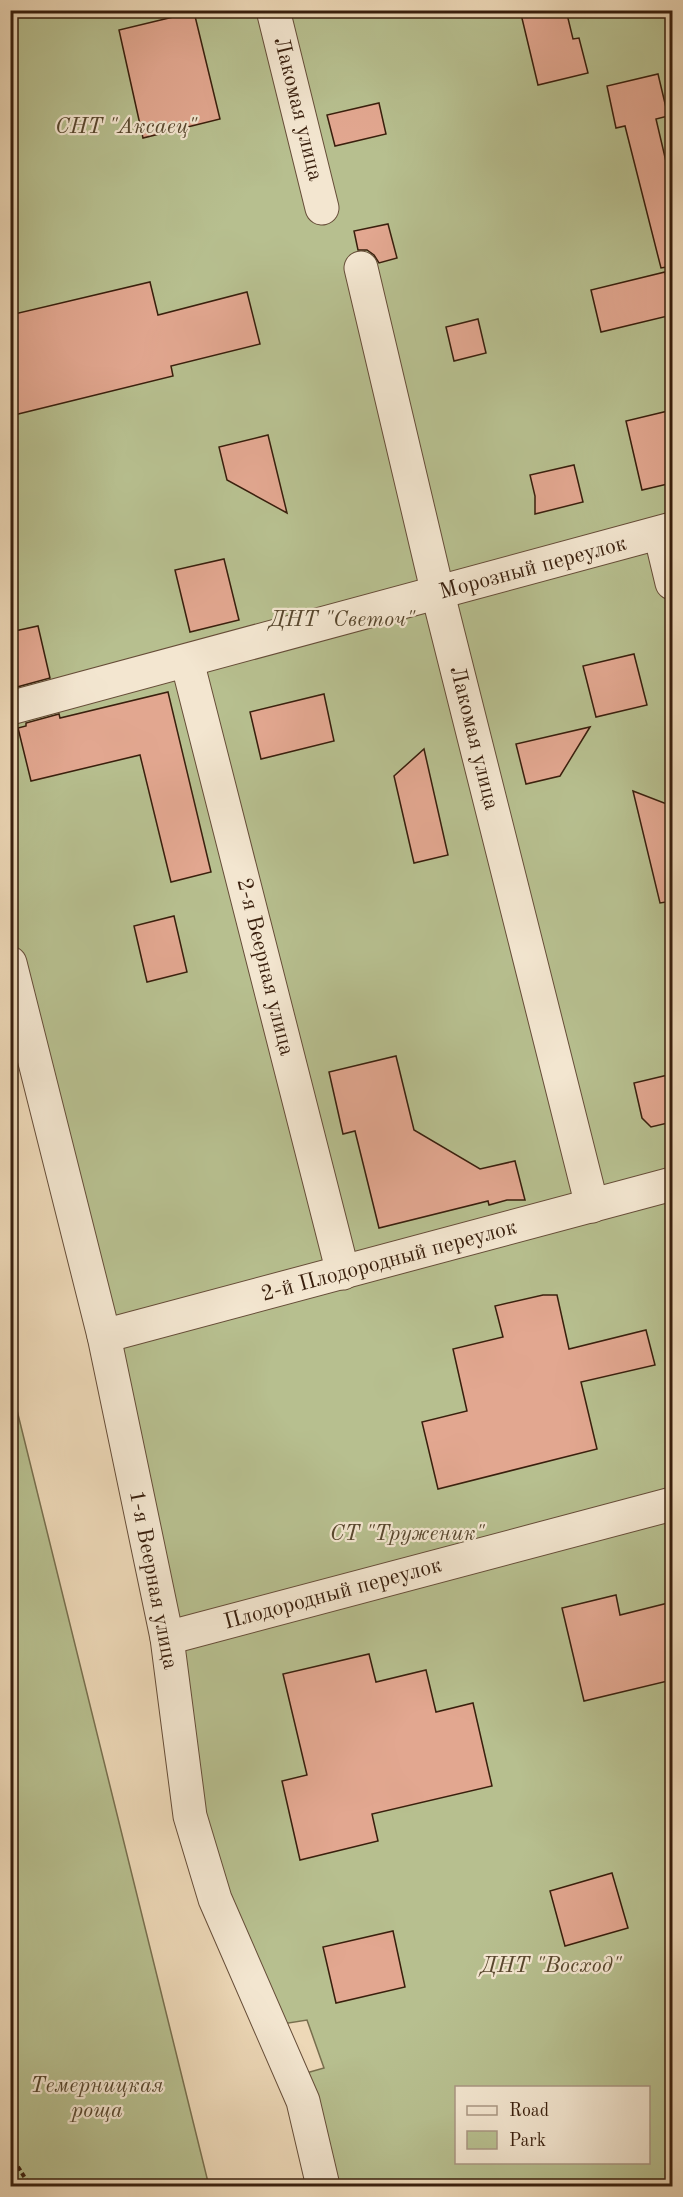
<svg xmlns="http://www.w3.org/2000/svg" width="683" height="2197" font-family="'Old Standard TT',serif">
	<rect width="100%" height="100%" fill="#edd8b7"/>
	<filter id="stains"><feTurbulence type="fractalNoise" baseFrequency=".00333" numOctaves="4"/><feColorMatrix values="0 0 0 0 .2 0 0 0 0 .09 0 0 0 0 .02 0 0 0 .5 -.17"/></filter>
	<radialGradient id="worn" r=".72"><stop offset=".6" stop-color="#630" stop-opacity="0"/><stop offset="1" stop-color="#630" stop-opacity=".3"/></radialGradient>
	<!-- green -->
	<g fill="#b7bf8f" stroke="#786f4e" stroke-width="1.5" fill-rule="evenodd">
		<path d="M10,11h662v2175h-354l-26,-109 32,-9 -17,-48 -31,5 -57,-93 -117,-590 -91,-377zM456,2088h192v74h-192z"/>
		<polygon points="10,1386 11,1386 209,2186 11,2186"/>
	</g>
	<!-- building -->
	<g fill="#e2a790" stroke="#391f0d" stroke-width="1.5">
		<polygon points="520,10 566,10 573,39 579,38 588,73 538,85"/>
		<polygon points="194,12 220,119 143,138 119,30"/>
		<polygon points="658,74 668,116 656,119 672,187 672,266 661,268 625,126 616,128 607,86"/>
		<polygon points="379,103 386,134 335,146 327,115"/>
		<polygon points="388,224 397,258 379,263 374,255 367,250 358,250 354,231"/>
		<polygon points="665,272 672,303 672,315 601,332 591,290"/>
		<polygon points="150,282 158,315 247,292 260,344 171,366 173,376 10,416 10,315"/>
		<polygon points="478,319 486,353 454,361 446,327"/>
		<polygon points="672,410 672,483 642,490 626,421"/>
		<polygon points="268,435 287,513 227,480 219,447"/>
		<polygon points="574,465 583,502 535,514 535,496 530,475"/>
		<polygon points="224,559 239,620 190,632 175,570"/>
		<polygon points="38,626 50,678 17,687 10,658 10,632"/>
		<polygon points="634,654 647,705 596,717 583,666"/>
		<polygon points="168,692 211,872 171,882 140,755 31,781 18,728 26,726 26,723 59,714 60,718"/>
		<polygon points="324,694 334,741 261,759 250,712"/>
		<polygon points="590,727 560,776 526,784 516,744"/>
		<polygon points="424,749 448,855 414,863 394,776"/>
		<polygon points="633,791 672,806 672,901 660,903"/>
		<polygon points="174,916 187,972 147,982 134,926"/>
		<polygon points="396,1056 414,1130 480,1169 515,1161 525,1200 507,1200 489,1205 488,1201 379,1228 355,1131 343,1134 329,1072"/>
		<polygon points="672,1074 672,1122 651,1127 642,1118 634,1083"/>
		<polygon points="543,1295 557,1295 569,1349 646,1330 655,1365 581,1382 597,1449 438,1489 422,1422 467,1411 453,1349 503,1337 495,1306"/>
		<polygon points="616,1595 620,1615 672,1602 672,1680 584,1701 562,1608"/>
		<polygon points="369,1654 376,1682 426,1670 436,1712 473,1703 492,1786 372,1814 378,1841 300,1860 282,1781 307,1775 283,1674"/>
		<polygon points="612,1873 628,1928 565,1946 550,1891"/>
		<polygon points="393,1931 405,1987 336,2003 323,1947"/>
	</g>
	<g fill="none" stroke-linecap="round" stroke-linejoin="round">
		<defs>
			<g id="street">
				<polyline points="273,10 322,208"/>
				<polyline points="361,268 438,594 592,1206"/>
				<polyline points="660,533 672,583"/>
				<polyline points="187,661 343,1273"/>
				<polyline points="10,708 672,529"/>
				<polyline points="10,963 104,1336 167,1638 190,1816 215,1899 303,2101 323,2186"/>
				<polyline points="104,1336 672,1184"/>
				<polyline points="167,1638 672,1504"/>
			</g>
		</defs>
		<!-- street casing -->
		<use href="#street" stroke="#664d38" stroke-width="35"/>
		<!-- path -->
		<polyline stroke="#391f0d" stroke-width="4" stroke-dasharray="4.5 3" stroke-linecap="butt" points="10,2154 30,2186"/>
		<!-- street -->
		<use href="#street" stroke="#f3e6d0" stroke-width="33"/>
	</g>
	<g text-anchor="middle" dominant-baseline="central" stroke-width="4.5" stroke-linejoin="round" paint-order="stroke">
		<!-- street labels -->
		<g font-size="22" fill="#391f0d" stroke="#f3e6d0">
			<text transform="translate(298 109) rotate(76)">Лакомая улица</text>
			<text transform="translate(533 568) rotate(-15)">Морозный переулок</text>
			<text transform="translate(474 738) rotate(76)">Лакомая улица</text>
			<text transform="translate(265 967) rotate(76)">2-я Веерная улица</text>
			<text transform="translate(389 1261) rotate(-15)">2-й Плодородный переулок</text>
			<text transform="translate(153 1580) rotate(79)">1-я Веерная улица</text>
			<text transform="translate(333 1594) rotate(-15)">Плодородный переулок</text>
		</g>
		<!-- park labels -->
		<g font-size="22" font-style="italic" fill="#58472e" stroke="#f3e6d0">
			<text x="126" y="127">СНТ "Аксаец"</text>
			<text x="342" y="620">ДНТ "Светоч"</text>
			<text x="407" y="1534">СТ "Труженик"</text>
			<text x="551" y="1966">ДНТ "Восход"</text>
			<text x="97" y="2086">Темерницкая<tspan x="97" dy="25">роща</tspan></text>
		</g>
	</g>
	<!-- margin -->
	<rect width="683" height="2197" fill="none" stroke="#edd8b7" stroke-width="36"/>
	<rect x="12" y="12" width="659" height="2173" fill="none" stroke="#391f0d" stroke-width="3"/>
	<rect x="18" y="18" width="647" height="2161" fill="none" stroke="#391f0d" stroke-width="1.5"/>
	<!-- legend -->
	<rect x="455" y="2086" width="195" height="78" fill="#f3e6d0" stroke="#a99682" stroke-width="1.5"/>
	<rect x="467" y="2106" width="30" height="9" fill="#f3e6d0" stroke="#a99682" stroke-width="1.5"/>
	<text x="509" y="2116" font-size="18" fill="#391f0d">Road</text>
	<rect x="467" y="2131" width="30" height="18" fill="#b7bf8f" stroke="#a99682" stroke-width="1.5"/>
	<text x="509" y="2146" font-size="18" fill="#391f0d">Park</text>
	<rect width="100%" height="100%" filter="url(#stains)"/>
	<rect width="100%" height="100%" fill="url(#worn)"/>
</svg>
